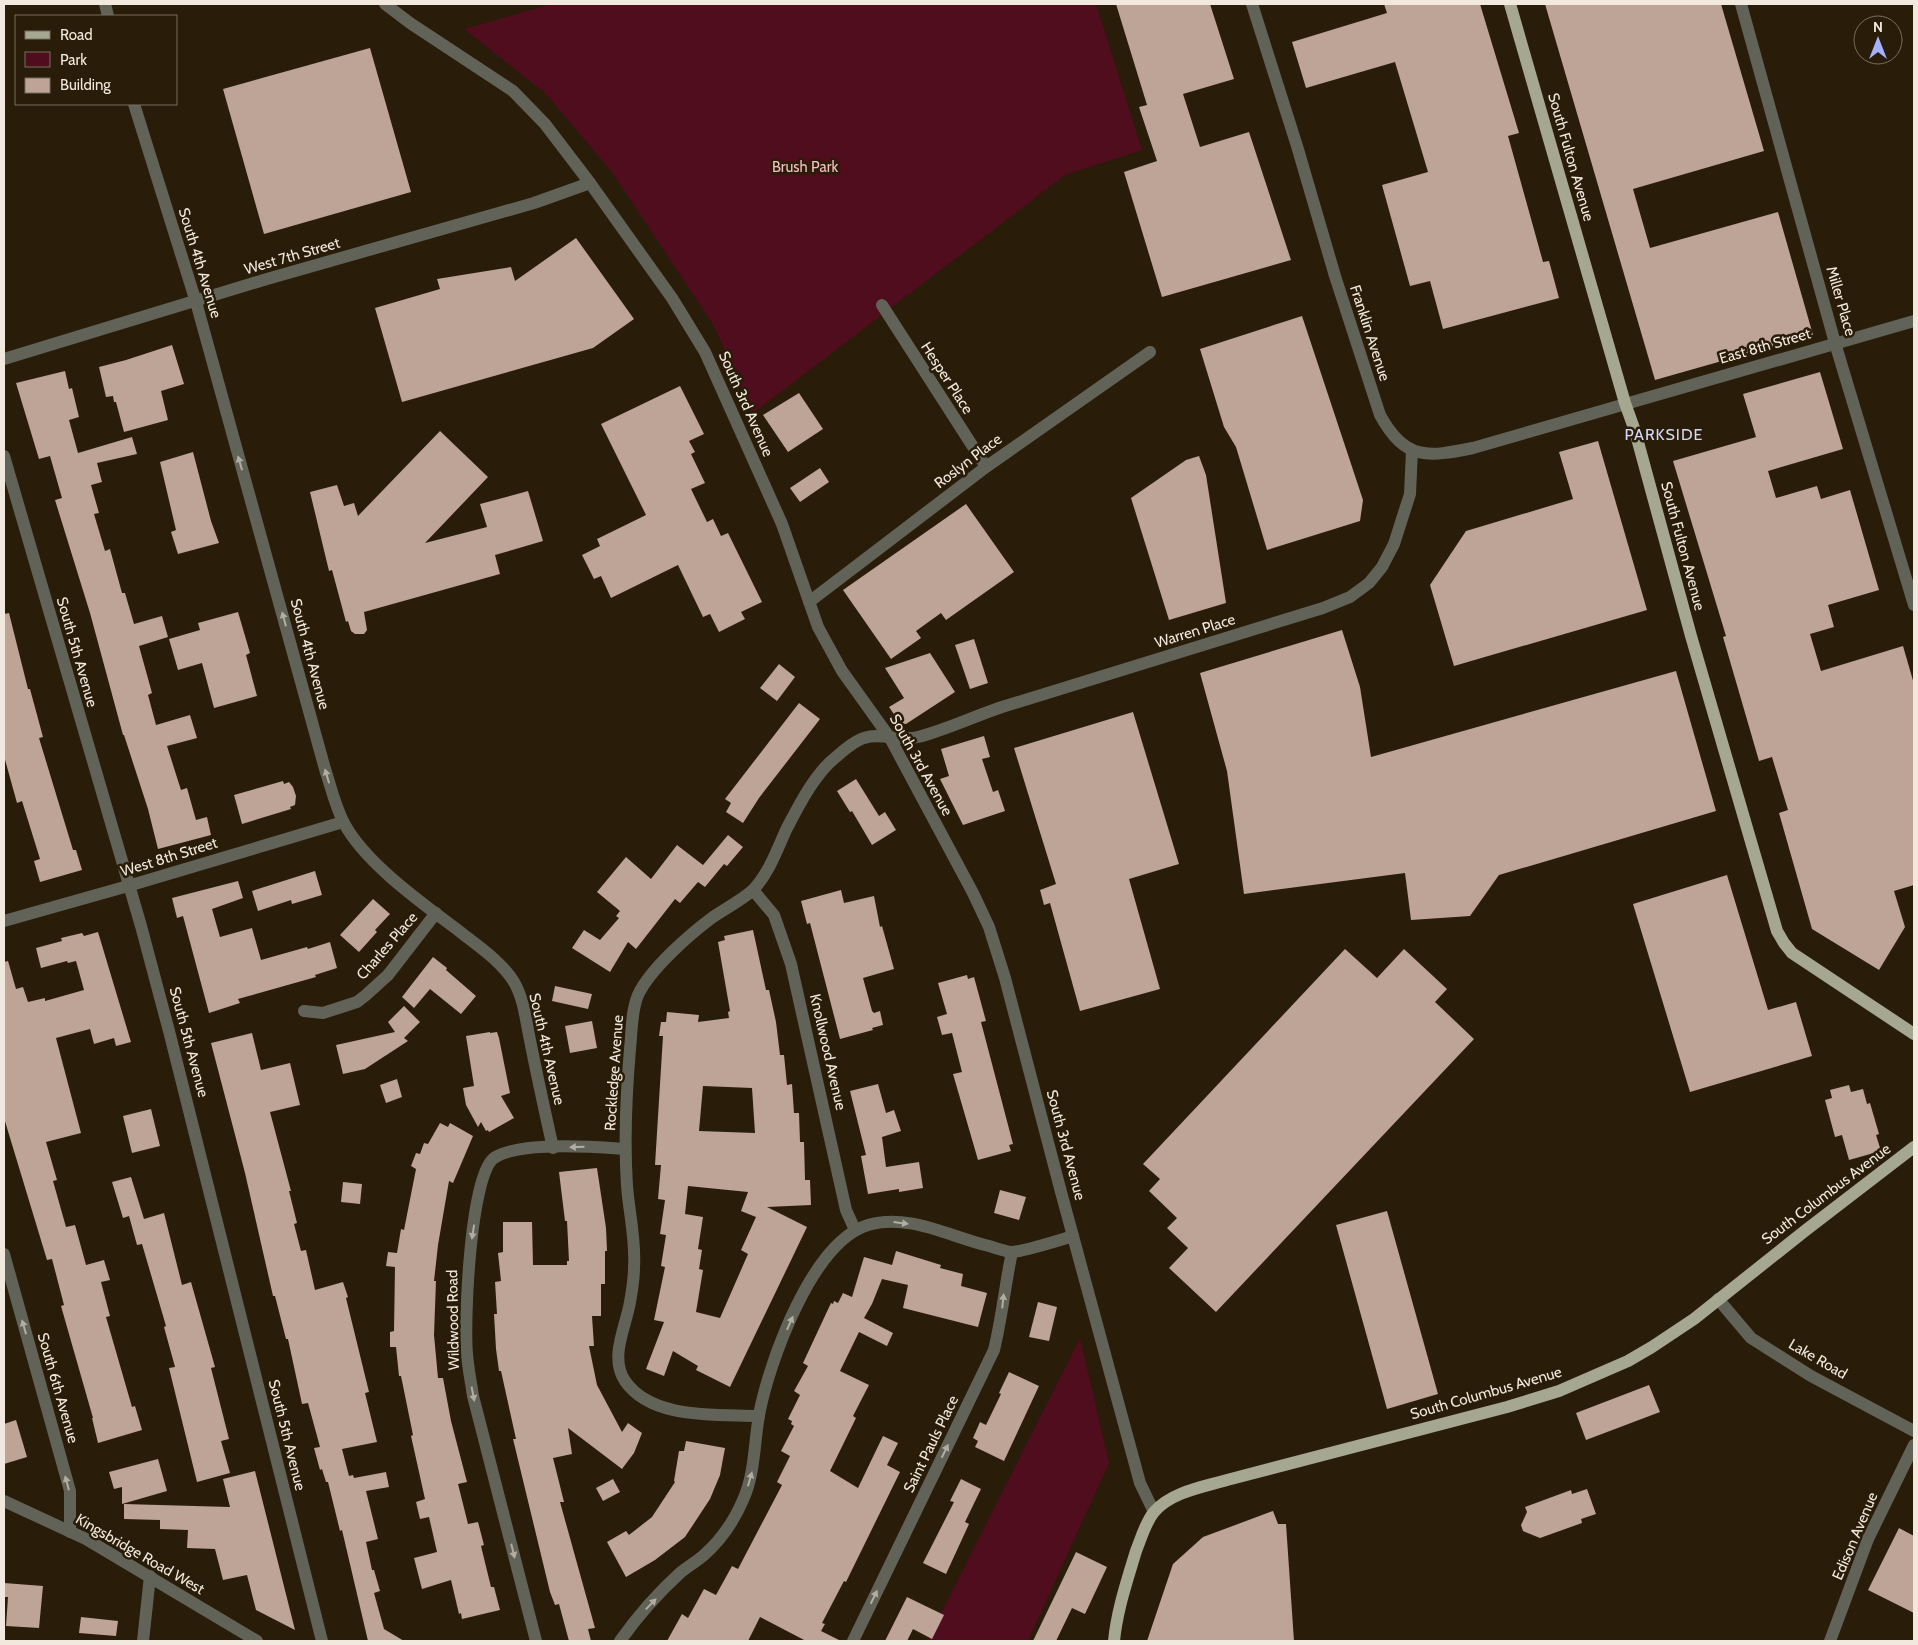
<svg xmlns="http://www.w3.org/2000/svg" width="1918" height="1645" font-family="Cabin,sans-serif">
	<rect width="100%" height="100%" fill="#291c09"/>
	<!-- green -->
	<g fill="#500d1d">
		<polygon points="552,4 1096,4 1142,150 1065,175 752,414 714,326 612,172 545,93 464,29"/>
		<polygon points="1080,1338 1109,1463 1028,1641 927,1641"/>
	</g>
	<!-- building -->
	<g fill="#bea397" fill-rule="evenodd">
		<polygon points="1116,4 1210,4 1234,79 1183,94 1200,147 1249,132 1291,260 1162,297 1124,172 1157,161 1139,107 1147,105"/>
		<polygon points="1384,4 1480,4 1519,133 1508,136 1543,262 1549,261 1559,298 1443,329 1430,281 1410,286 1382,185 1428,172 1395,62 1306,88 1292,42 1387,13"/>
		<polygon points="1545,4 1721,4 1764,151 1633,189 1650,248 1778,212 1813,335 1655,380"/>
		<polygon points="370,48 411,192 264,234 223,89"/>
		<polygon points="576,238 634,319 593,348 402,402 375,308 440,289 437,279 511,267 515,281"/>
		<polygon points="1302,316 1363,500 1360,521 1267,550 1236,447 1224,427 1200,349"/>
		<polygon points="172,345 184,384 161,391 168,420 124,432 116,402 114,402 113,396 106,397 99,367 126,360"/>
		<polygon points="65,371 69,389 72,388 79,417 69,420 78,453 132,437 137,454 97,463 102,482 91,485 99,513 94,514 105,551 110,549 122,593 125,593 134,624 162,616 168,637 139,646 152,693 148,695 156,725 190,715 197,738 167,746 181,790 187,788 196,820 207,817 211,835 158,849 148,809 124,735 123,735 90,613 55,500 62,498 50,456 39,459 16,383"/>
		<polygon points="1820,372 1843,449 1768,471 1776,498 1817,486 1821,499 1850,490 1879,590 1828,605 1834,627 1810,634 1821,671 1903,646 1914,684 1914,885 1894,891 1905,927 1879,970 1812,929 1779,813 1788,810 1772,757 1759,761 1723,637 1726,636 1673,461 1756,437 1743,394"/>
		<polygon points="680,386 704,434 689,441 695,452 691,454 705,483 691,489 707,522 713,519 721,536 728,533 762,602 741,612 745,619 719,632 710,614 703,617 678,565 611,598 601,576 594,579 582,555 600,546 597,539 646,515 601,424"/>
		<polygon points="799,393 823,429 788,452 763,415"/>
		<polygon points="440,431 488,477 425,543 487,527 480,504 528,491 543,541 495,555 500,574 364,612 367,630 364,634 355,634 351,631 348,621 346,622 332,570 329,571 310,492 337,485 344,506 354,503 358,516"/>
		<polygon points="1598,441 1647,610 1454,666 1430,585 1466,531 1573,499 1559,452"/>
		<polygon points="193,452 211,521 219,543 178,554 171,532 176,530 160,462"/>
		<polygon points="1199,456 1206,475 1226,603 1169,620 1131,498 1186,460"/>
		<polygon points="820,468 829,482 800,502 790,488"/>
		<polygon points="966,504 1014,572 946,620 941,613 916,631 921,638 891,659 843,590"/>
		<polygon points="238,612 250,653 246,655 257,696 214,708 202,663 178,670 169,639 200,630 198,623"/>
		<polygon points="9,613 28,689 30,689 43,737 39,738 73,850 76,850 82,870 40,882 34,861 40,859 22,801 17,803 4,756 4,614"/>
		<polygon points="1342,630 1360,687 1371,757 1676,671 1716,811 1499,875 1470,916 1411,920 1405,873 1244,894 1227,771 1200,673"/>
		<polygon points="974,639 988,683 970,689 955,645"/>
		<polygon points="930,653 955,692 906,724 900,723 889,707 904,698 885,668"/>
		<polygon points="779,664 795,677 777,701 760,688"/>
		<polygon points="799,703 820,719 759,798 743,823 726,812 731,803 725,799"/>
		<polygon points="1133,712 1179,864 1129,879 1160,989 1080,1011 1050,903 1044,905 1040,890 1056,884 1014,748"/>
		<polygon points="984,736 990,757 982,759 993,792 998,790 1005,811 963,825 940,779 949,776 941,749"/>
		<polygon points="856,779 879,816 885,812 896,830 872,845 852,811 850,812 837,791"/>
		<polygon points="283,781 284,784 289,782 293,787 296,796 295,805 290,807 291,809 242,824 234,795"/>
		<polygon points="728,835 743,847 727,866 724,864 705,887 698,882 680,903 675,899 636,949 628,942 610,972 572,948 584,930 600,940 619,918 616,916 620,911 597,892 626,857 651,879 677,845 703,865"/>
		<polygon points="315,871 322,895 292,904 291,900 258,911 252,891"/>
		<polygon points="1727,875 1768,1010 1796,1002 1812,1056 1690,1092 1633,904"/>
		<polygon points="238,881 243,898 212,909 220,937 252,928 261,960 307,947 308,949 330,942 337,968 315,975 316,977 238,999 240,1003 209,1013 183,916 177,918 172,898"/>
		<polygon points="841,890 844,903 874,896 880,927 882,926 894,969 863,978 872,1011 874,1013 880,1011 883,1025 872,1028 873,1030 840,1039 810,923 807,924 801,901"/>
		<polygon points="373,899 390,914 375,930 377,932 359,952 340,935"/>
		<path d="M753,930l13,60h3l7,32 4,33h4l3,30 5,-1 2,29h5l1,29h4l1,38h5l1,25 -44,2 40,20 -77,160 -34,-17 2,-4 -25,-15 -9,25 -18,-7 18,-47 -10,-2 11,-53 -4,-1 5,-31 -6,-1 5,-34 -7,-1 3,-34h-6l8,-129h-4l2,-14h5l1,-10 32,3 -1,7 31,-4 -1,-6 2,-1 -12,-69 7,-2 -1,-4zM703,1086l49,2 3,45 -56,-2zM688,1186l60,6 -7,19 15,6 -15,33 7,4 -28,64 -24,-6 7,-42 -4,-1 3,-19 -4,-1 5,-32 -18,-3z"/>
		<polygon points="98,932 131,1042 116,1046 114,1038 94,1044 90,1029 56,1038 81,1133 46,1142 57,1180 53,1181 66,1227 75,1225 86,1265 104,1260 110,1280 101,1282 110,1316 106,1317 132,1407 135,1406 142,1430 98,1443 92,1418 93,1418 61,1306 64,1305 52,1259 47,1260 4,1118 4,962 8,961 16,989 23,987 28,1002 45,998 45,1001 84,990 76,961 68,963 67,961 41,968 36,948 62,941 61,938 82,933 84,936"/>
		<polygon points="1345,949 1377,978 1404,949 1447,989 1435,1002 1474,1039 1216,1312 1169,1268 1188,1248 1167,1228 1177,1218 1149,1191 1160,1179 1143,1164"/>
		<polygon points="433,957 447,968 446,970 476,996 461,1014 430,989 414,1008 402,997"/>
		<polygon points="967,975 968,979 974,977 986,1021 981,1022 1013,1144 1009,1145 1011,1151 978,1160 953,1074 962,1072 952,1033 942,1035 937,1017 947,1014 938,983"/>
		<polygon points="555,986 592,994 588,1009 552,1001"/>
		<polygon points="404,1006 420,1022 404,1038 408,1041 365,1069 343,1074 336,1045 395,1032 388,1022"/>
		<polygon points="592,1021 597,1048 570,1053 565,1026"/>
		<polygon points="490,1032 490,1033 497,1032 499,1038 510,1093 501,1096 514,1118 489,1132 488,1130 486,1131 481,1122 478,1127 466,1105 463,1088 474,1086 466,1036"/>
		<polygon points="252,1033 261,1070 290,1063 300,1105 270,1112 291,1191 289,1191 297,1223 294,1224 301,1251 306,1250 315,1290 343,1282 348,1297 346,1298 369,1392 365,1393 377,1442 342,1449 349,1476 353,1475 354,1478 386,1472 389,1487 366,1491 378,1539 366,1542 372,1570 374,1570 380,1591 374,1593 384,1629 404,1641 368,1641 342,1530 340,1531 328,1482 326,1482 322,1469 320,1470 314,1448 320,1447 308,1403 302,1404 288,1339 286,1339 275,1296 273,1296 245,1173 211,1043"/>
		<polygon points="397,1079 402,1097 386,1103 380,1085"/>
		<polygon points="878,1084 886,1113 894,1110 901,1131 882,1137 886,1167 919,1162 923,1188 899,1192 899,1189 868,1194 861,1156 866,1155 850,1091"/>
		<polygon points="1849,1085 1851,1092 1863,1089 1867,1104 1870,1103 1879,1134 1876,1135 1881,1151 1849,1160 1842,1135 1835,1137 1825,1100 1832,1098 1830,1090"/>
		<polygon points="151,1109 160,1146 132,1153 123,1116"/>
		<polygon points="440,1123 448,1127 450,1123 473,1136 453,1183 449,1181 438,1245 434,1281 436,1281 434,1335 438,1378 443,1378 451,1421 467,1482 458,1484 468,1524 478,1522 484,1545 481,1546 491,1587 494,1587 500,1610 462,1619 461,1613 459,1614 451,1580 422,1589 414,1558 437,1552 429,1517 420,1519 416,1502 425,1499 411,1436 413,1435 401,1376 399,1376 396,1347 390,1347 390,1332 394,1331 395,1267 386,1266 388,1252 397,1253 401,1229 404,1230 416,1169 411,1166 416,1153 420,1154 424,1143 428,1144"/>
		<polygon points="597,1168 606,1228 607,1251 605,1251 605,1284 601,1284 601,1316 592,1316 594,1346 589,1346 597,1385 622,1432 628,1423 642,1433 634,1453 622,1469 568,1428 572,1454 553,1458 564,1502 560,1502 595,1628 588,1629 591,1641 569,1641 559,1604 555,1605 550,1592 513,1439 516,1439 501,1371 499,1371 496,1349 494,1314 497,1314 495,1282 501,1281 498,1253 503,1252 503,1222 532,1222 533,1265 567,1265 567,1261 569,1261 567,1221 565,1221 559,1172"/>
		<polygon points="131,1177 144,1219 164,1213 182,1285 191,1282 215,1367 211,1368 229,1439 221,1441 230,1473 197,1482 169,1368 175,1367 164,1327 166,1326 142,1244 137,1245 129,1216 123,1218 112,1182"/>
		<polygon points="343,1182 362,1184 360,1204 341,1202"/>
		<polygon points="1000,1190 1026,1197 1019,1220 994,1213"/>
		<polygon points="1387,1211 1438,1394 1387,1409 1336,1225"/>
		<polygon points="896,1251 941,1265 940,1268 963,1274 961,1286 987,1293 978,1327 903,1308 908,1285 882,1279 872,1304 864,1318 893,1333 887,1346 859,1332 840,1371 869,1385 853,1416 856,1418 830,1471 858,1488 883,1436 898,1443 887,1465 900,1472 846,1582 844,1581 822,1623 825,1624 821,1631 841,1641 806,1641 760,1617 748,1641 667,1641 682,1614 688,1618 704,1589 716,1595 732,1566 738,1569 782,1485 777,1482 790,1456 781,1451 794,1426 791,1424 792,1421 788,1419 800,1395 794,1391 808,1366 803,1363 831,1303 833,1304 834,1301 838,1303 843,1293 852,1297 864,1257 892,1265"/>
		<polygon points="1038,1302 1057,1307 1049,1341 1029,1337"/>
		<polygon points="1009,1372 1039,1386 1004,1461 975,1447 978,1441 973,1438 980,1422 986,1425 1001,1394 999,1393"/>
		<polygon points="1649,1385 1660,1412 1586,1440 1576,1413"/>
		<polygon points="16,1420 27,1457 4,1464 4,1424"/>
		<polygon points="686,1441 725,1448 720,1475 710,1499 685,1537 655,1560 626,1577 607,1542 626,1531 629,1535 652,1517 675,1482 674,1481 679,1451 684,1451"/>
		<polygon points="158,1459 167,1491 122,1504 122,1487 114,1489 109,1472"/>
		<polygon points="255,1471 295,1630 256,1610 247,1575 223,1580 215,1549 187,1548 188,1530 160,1529 160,1520 124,1519 124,1504 230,1507 223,1479"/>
		<polygon points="613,1479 620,1492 603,1501 596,1488"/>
		<polygon points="961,1479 981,1489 965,1522 969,1524 946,1574 923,1563 954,1502 950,1501"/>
		<polygon points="1587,1489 1596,1514 1581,1519 1582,1523 1540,1538 1523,1531 1521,1525 1527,1512 1525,1507 1571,1490 1572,1494"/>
		<polygon points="1273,1511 1278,1524 1286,1524 1294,1641 1147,1641 1173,1564 1203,1537"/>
		<polygon points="1899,1528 1914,1536 1914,1613 1868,1590"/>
		<polygon points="1076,1552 1107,1567 1085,1614 1072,1608 1056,1641 1033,1641"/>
		<polygon points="4,1583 43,1586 39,1628 6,1626 8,1597 4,1597"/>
		<polygon points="907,1597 944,1615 932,1639 913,1629 907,1641 885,1641"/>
		<polygon points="81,1617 118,1621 116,1636 79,1633"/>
	</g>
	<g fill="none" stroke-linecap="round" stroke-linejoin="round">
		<!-- minor -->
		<g stroke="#626358" stroke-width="12">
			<polyline points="105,4 108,16"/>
			<polyline points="385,4 410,23 513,91 545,124 590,183 672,298 705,352 782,524 818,627 842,671 890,738 973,893 989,927 1005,978 1061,1192 1140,1483 1154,1512"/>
			<path d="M1252,4l45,142 38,130 45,139c25,46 48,42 93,33l441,-127"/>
			<polyline points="1741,4 1835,343 1914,605"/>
			<path d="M134,104l62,198 129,467c6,18 10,37 19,54 21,40 78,80 115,108 19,15 42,30 55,51 10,17 12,40 16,58 7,36 15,72 23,108"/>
			<polyline points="882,305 986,467"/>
			<polyline points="4,359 267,279 534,203 590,183"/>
			<polyline points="4,456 141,926 169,1031 322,1641"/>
			<polyline points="809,602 986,467 1150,352"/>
			<polyline points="753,890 774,915 791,964 846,1210 855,1230"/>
			<polyline points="4,921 128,886 343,822"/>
			<polyline points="304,1011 323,1013 357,1002 366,995 388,975 436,913"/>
			<polyline points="4,1254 70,1491 70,1532"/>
			<polyline points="1718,1299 1751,1338 1811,1376 1914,1431"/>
			<path d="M759,1416c-43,-2 -107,4 -134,-35 -16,-24 1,-54 5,-79 2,-11 4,-23 4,-34 2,-28 -5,-55 -7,-82 -3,-46 -1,-91 3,-137 2,-17 1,-37 8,-54 12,-26 52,-61 75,-78 13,-9 29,-17 40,-27 16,-17 24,-40 33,-60 12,-23 29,-57 50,-73 8,-7 18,-16 28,-19 17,-6 36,4 54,-1 27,-7 57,-21 84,-30 107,-32 214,-65 321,-99l27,-11 19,-14 13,-16 12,-23 16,-50 2,-44"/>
			<polyline points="4,1501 86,1539 257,1641"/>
			<polyline points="143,1641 150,1576"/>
			<path d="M536,1641l-63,-245c-2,-14 -5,-28 -6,-42 -3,-32 3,-178 27,-196 24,-17 101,-11 131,-9"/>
			<path d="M620,1641c17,-24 38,-48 60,-68 7,-6 16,-11 24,-18 17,-15 30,-34 39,-55 12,-27 11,-56 16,-85 10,-53 53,-173 109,-190 40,-12 83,12 121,21 7,2 15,5 22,6 11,0 49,-12 62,-16"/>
			<path d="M853,1641l141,-291c8,-33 11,-65 18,-98"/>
			<polyline points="1830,1641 1868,1539 1914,1445"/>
		</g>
		<!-- major -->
		<g stroke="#a6a791" stroke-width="12">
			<polyline points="1510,4 1625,403 1635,431 1691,636 1777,931 1784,943 1792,953 1914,1034"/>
			<path d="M1114,1641c3,-31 13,-60 22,-90 5,-12 9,-28 18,-39 17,-20 49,-25 73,-32l280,-73 52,-16 69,-30 24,-14 42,-28 112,-89 108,-83"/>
		</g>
	</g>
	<!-- one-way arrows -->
	<defs><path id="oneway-solid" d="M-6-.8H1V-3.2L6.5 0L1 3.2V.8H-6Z" transform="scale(1.25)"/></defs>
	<g fill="#b1ada1">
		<use href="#oneway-solid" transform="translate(240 463) rotate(-106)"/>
		<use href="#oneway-solid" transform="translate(284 619) rotate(-105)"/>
		<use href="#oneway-solid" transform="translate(327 776) rotate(-106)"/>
		<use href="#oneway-solid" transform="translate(577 1147) rotate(179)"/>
		<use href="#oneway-solid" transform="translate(901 1223) rotate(7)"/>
		<use href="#oneway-solid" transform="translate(473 1232) rotate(99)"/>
		<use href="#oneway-solid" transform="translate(1003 1301) rotate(-84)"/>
		<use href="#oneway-solid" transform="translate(790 1323) rotate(-66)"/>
		<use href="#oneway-solid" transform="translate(24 1327) rotate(-106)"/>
		<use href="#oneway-solid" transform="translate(473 1394) rotate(79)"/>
		<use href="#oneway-solid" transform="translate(945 1451) rotate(-64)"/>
		<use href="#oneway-solid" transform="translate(750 1479) rotate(-74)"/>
		<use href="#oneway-solid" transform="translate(67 1483) rotate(-105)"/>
		<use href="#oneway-solid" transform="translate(513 1551) rotate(76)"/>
		<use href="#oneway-solid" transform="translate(874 1597) rotate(-64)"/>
		<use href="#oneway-solid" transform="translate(651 1604) rotate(-46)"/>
	</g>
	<g text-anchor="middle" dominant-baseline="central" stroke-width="5" stroke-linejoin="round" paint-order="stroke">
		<!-- street labels -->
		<g font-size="15" fill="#f1e9dd" stroke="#291c09">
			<text transform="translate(1571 157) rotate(74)">South Fulton Avenue</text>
			<text transform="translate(292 256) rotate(-16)">West 7th Street</text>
			<text transform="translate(200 263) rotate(73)">South 4th Avenue</text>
			<text transform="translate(1841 301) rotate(74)">Miller Place</text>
			<text transform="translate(1370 333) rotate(72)">Franklin Avenue</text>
			<text transform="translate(1765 346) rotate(-16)">East 8th Street</text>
			<text transform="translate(947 378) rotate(57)">Hesper Place</text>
			<text transform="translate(746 404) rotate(66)">South 3rd Avenue</text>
			<text transform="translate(968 461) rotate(-37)">Roslyn Place</text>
			<text transform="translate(1683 546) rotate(75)">South Fulton Avenue</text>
			<text transform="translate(1195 631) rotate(-17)">Warren Place</text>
			<text transform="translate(77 652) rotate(74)">South 5th Avenue</text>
			<text transform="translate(310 654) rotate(75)">South 4th Avenue</text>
			<text transform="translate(921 765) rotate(61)">South 3rd Avenue</text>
			<text transform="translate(169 857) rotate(-17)">West 8th Street</text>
			<text transform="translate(387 946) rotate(-49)">Charles Place</text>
			<text transform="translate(189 1042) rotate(75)">South 5th Avenue</text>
			<text transform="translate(547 1049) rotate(77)">South 4th Avenue</text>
			<text transform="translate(828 1052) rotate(77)">Knollwood Avenue</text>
			<text transform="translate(614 1073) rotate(-86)">Rockledge Avenue</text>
			<text transform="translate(1066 1145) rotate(75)">South 3rd Avenue</text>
			<text transform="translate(1826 1194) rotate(-37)">South Columbus Avenue</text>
			<text transform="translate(453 1320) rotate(-91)">Wildwood Road</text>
			<text transform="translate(1818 1359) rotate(30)">Lake Road</text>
			<text transform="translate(58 1388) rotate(74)">South 6th Avenue</text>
			<text transform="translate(1486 1393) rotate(-16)">South Columbus Avenue</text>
			<text transform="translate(287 1435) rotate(76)">South 5th Avenue</text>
			<text transform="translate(931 1444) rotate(-64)">Saint Pauls Place</text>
			<text transform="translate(1855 1536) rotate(-67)">Edison Avenue</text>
			<text transform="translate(140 1554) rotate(30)">Kingsbridge Road West</text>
		</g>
		<!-- park labels -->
		<g font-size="15" fill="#f5bfc3" stroke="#291c09">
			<text x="805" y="167">Brush Park</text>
		</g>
		<!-- neighbourhood labels -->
		<g font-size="16" letter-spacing="1" fill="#d4daf7" stroke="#291c09">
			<text x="1664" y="434">PARKSIDE</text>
		</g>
	</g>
	<!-- border -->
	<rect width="1918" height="1645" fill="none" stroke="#f1e9dd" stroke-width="10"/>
	<!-- legend -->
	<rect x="15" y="15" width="162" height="90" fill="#291c09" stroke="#796e5e"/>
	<rect x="25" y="31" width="25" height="8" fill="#a6a791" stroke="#796e5e"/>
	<text x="60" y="40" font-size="15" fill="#f1e9dd">Road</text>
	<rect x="25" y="52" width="25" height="15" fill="#500d1d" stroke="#796e5e"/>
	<text x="60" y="65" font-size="15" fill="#f1e9dd">Park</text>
	<rect x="25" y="78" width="25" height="15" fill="#bea397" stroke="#796e5e"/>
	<text x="60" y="90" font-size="15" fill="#f1e9dd">Building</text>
	<!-- north arrow -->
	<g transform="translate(1878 40)"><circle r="24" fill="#291c09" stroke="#796e5e"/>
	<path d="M0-4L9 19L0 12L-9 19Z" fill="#a5b1fc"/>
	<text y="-8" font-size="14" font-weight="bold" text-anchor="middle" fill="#f1e9dd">N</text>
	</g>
</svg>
